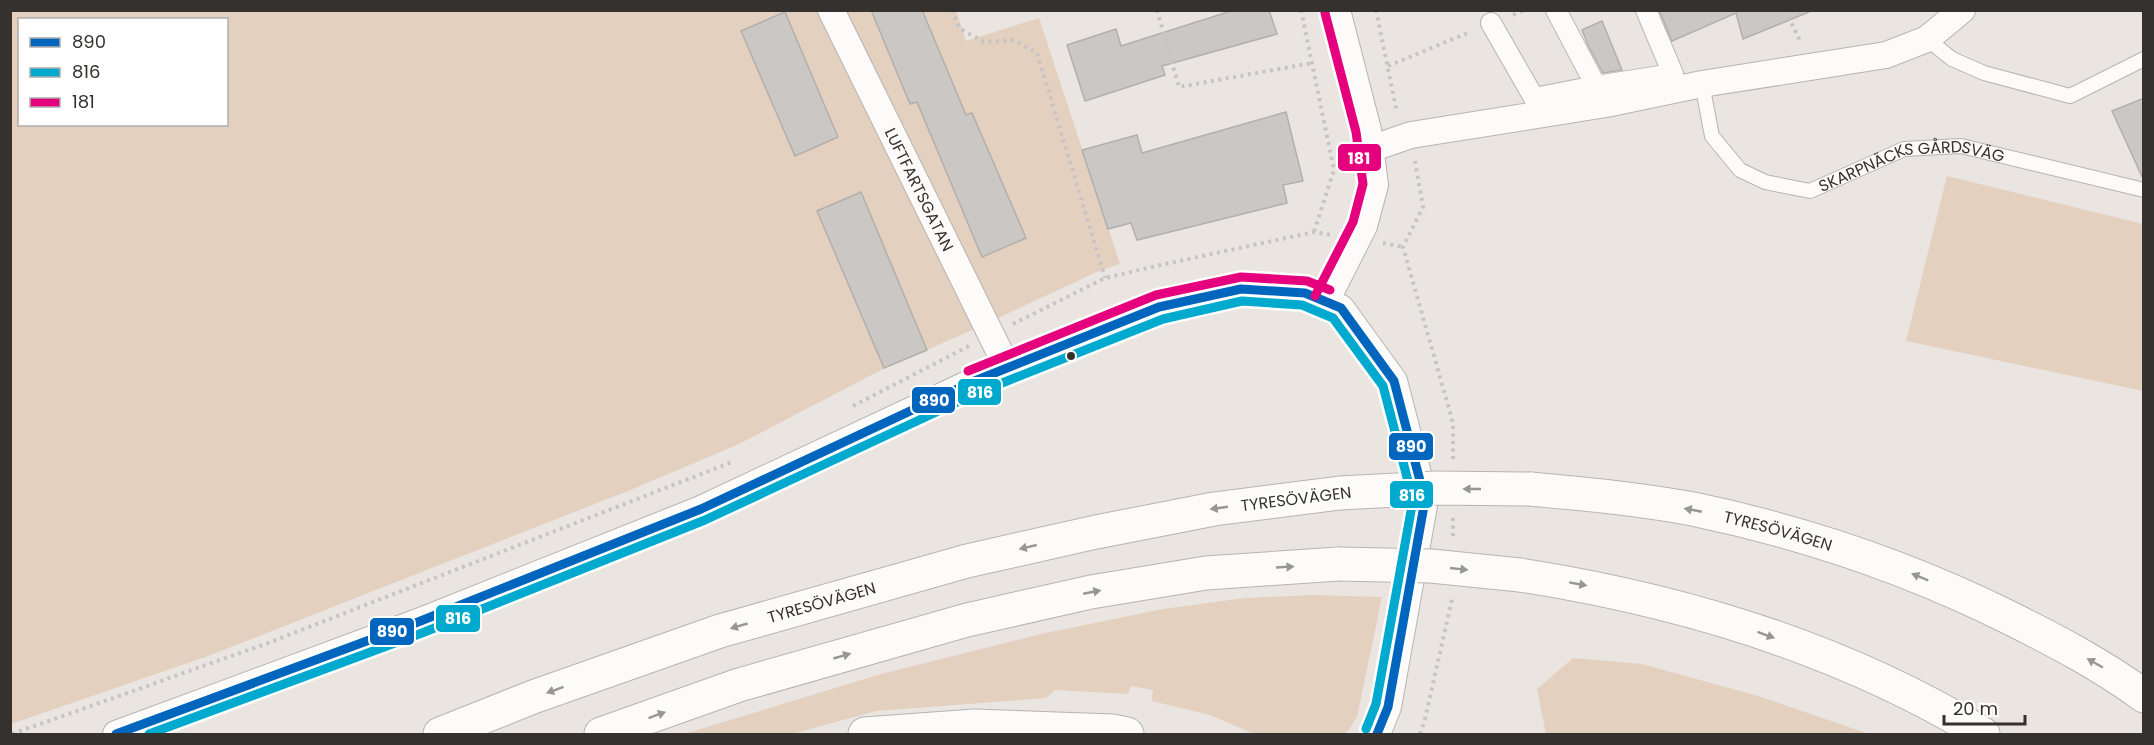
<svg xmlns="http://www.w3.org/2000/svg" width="2154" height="745" font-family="Poppins,sans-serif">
	<rect width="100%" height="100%" fill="#eae5e1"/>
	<!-- green -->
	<g fill="#e3d0bf" fill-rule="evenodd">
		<path d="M956,10l10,31 73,-23 81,246 -21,7 -129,60 -87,38 -144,75 -106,45 -425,167 -197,68 -1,-713zM20,20h206v104h-206z"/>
		<polygon points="1947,176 2143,224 2143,391 1906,341"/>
		<polygon points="1314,595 1382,597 1357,717 1346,734 1254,734 1210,715 1152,701 1153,690 1131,686 1128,694 1055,690 1046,698 876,711 792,734 684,734 881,674 1041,634 1163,609 1245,598"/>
		<polygon points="1573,658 1642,664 1758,696 1869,734 1546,734 1537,689"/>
	</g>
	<!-- building -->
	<g fill="#cbc7c4" stroke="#b2afac" stroke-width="1.5">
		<polygon points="871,10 922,10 966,115 972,113 1026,238 982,257 917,102 910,104"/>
		<polygon points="1234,10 1269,10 1277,34 1162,66 1165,75 1085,101 1067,45 1116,29 1121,46"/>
		<polygon points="1659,10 1809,10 1809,12 1743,39 1736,13 1672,41"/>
		<polygon points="785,12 838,137 795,156 741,31"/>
		<polygon points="1602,21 1622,70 1603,73 1588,45 1582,30"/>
		<polygon points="2144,98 2144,181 2112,111"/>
		<polygon points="1286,112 1303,181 1283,185 1287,203 1137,240 1131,223 1108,229 1082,150 1137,135 1142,153"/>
		<polygon points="861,192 927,350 884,368 817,211"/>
	</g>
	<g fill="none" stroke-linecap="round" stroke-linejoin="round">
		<defs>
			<g id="service">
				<polyline points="1927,39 1952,59 1984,73 2070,96 2144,59"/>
				<path id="s1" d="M1702,84l10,52 28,34 25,12 45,9 94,-42 57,-3 183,44"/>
			</g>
			<g id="pedestrian">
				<polyline points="1556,10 1596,86 1673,74 1646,10"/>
				<polyline points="1491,23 1534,98 1596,86"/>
			</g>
			<g id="minor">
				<path id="s2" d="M831,10l176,357"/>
				<polyline points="1370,149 1411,135 1606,104 1702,84 1886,55 1927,39 1962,10"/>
				<polyline points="1326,301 1364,226 1375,185 1368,130 1337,10"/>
				<polyline points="116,734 418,622 701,509 972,382 1159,307 1241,289 1305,293 1341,308 1394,381 1425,500 1388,707 1377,734"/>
			</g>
			<polyline id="tertiary" points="865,734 975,726 1112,731 1127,734"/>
			<g id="motorway">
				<path id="s3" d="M1530,489c55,5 109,10 163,20 110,23 217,59 317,109 46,23 92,47 134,78"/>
				<path d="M1520,575c161,25 323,74 463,159"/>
				<path id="s4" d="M440,734l93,-37 187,-66 247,-70 129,-29 118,-23 126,-16"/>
				<polyline points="601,734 739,685 967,620 1091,592 1206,573 1338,564"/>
			</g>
		</defs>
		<!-- service casing -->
		<use href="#service" stroke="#b7b4b1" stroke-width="16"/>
		<!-- pedestrian casing -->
		<use href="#pedestrian" stroke="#b7b4b1" stroke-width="22"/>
		<!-- minor casing -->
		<use href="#minor" stroke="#b7b4b1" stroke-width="28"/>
		<!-- tertiary casing -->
		<use href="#tertiary" stroke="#b7b4b1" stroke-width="35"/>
		<!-- motorway casing -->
		<use href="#motorway" stroke="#b7b4b1" stroke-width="35"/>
		<!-- path -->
		<g stroke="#c6c4c4" stroke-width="4" stroke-dasharray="3 4.5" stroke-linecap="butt">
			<polyline points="952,10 959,28 984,42 1014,40 1037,53 1105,278"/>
			<polyline points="1157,10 1179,87 1312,63"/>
			<polyline points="1301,10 1334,170 1314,232"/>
			<polyline points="1376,10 1397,113"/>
			<polyline points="1785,10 1801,43"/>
			<polyline points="1513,15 1524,10"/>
			<polyline points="1388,66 1470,32"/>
			<polyline points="1415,161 1423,207 1403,247 1453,423 1453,459"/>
			<polyline points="1383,243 1403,247"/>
			<polyline points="1013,324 1105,278 1156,266 1314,232 1332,235"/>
			<polyline points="853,406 969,346"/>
			<polyline points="1453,518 1453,540"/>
			<polyline points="12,734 268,643 732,462"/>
			<polyline points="1420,734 1425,719 1452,599"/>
		</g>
		<!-- service -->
		<use href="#service" stroke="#fcfbfa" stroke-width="14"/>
		<!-- pedestrian -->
		<use href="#pedestrian" stroke="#fcfbfa" stroke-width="20"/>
		<!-- minor -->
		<use href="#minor" stroke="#fcfbfa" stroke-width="26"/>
		<!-- tertiary -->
		<use href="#tertiary" stroke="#fcfbfa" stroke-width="33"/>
		<!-- motorway -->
		<use href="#motorway" stroke="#fcfbfa" stroke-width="33"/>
		<defs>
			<g id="motorway-bridge">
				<polyline points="1340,493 1435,488 1530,489"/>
				<polyline points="1338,564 1431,566 1520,575"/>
			</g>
		</defs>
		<!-- motorway-bridge casing -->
		<use href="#motorway-bridge" stroke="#b7b4b1" stroke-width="35" stroke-linecap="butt"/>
		<!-- motorway-bridge -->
		<use href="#motorway-bridge" stroke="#fcfbfa" stroke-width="33"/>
		<defs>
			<polyline id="bus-1" points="116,734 418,622 701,509 972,382 1159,307 1241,289 1305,293 1341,308 1394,381 1425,500 1388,707 1377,734"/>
			<polyline id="bus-2" points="149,734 422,633 705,520 977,393 1163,319 1242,301 1302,305 1333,318 1383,386 1413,500 1376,704 1366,729"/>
			<g id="bus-3">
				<polyline points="1315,296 1353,222 1363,184 1356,132 1325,13"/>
				<polyline points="968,371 1156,295 1241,277 1307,281 1330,290"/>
			</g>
		</defs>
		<!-- bus-1 casing -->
		<use href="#bus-1" stroke="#fff" stroke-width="14"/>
		<!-- bus-2 casing -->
		<use href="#bus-2" stroke="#fff" stroke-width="14"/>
		<!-- bus-3 casing -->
		<use href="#bus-3" stroke="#fff" stroke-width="14"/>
		<!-- bus-1 -->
		<use href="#bus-1" stroke="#0065bd" stroke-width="9"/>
		<!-- bus-2 -->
		<use href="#bus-2" stroke="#00a9ce" stroke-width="9"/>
		<!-- bus-3 -->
		<use href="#bus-3" stroke="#e5007d" stroke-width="9"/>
	</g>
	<!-- one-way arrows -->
	<defs><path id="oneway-solid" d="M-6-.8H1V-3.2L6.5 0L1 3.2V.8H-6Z" transform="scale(1.5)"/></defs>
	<g fill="#989694">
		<use href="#oneway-solid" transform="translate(1472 489) rotate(-180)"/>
		<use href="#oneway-solid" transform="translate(1219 508) rotate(172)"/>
		<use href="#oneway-solid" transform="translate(1693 510) rotate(-169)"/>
		<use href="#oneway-solid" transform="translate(1028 547) rotate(167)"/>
		<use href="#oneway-solid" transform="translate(1285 567) rotate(-3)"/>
		<use href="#oneway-solid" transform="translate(1459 569) rotate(6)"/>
		<use href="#oneway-solid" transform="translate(1920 577) rotate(-157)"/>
		<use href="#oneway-solid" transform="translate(1578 584) rotate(10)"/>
		<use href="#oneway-solid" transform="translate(1092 592) rotate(-11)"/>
		<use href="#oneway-solid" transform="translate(739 626) rotate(164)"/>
		<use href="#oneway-solid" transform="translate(1766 635) rotate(20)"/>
		<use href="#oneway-solid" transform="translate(842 656) rotate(-16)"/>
		<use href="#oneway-solid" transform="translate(2095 663) rotate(-150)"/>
		<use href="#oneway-solid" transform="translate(555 690) rotate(160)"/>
		<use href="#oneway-solid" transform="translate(657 715) rotate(-20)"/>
	</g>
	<!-- markers -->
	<circle fill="#35312e" stroke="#fff" stroke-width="2" cx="1071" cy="356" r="5"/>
	<g text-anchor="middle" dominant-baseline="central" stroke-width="4.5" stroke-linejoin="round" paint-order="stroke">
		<!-- street labels -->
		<g font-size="16" fill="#35312e" stroke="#fff">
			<text stroke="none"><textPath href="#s1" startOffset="278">SKARPNÄCKS GÅRDSVÄG</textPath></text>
			<text stroke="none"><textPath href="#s2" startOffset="200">LUFTFARTSGATAN</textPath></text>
			<text transform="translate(1296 499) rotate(-7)">TYRESÖVÄGEN</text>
			<text stroke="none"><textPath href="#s3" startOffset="252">TYRESÖVÄGEN</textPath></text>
			<text stroke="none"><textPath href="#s4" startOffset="404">TYRESÖVÄGEN</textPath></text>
		</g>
	</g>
	<g stroke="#fff" stroke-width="2">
		<rect x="1337" y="143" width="45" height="29" rx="6" fill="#e5007d"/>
		<rect x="957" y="378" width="45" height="28" rx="6" fill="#00a9ce"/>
		<rect x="911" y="386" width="45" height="28" rx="6" fill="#0065bd"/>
		<rect x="1388" y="432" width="46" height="29" rx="6" fill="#0065bd"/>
		<rect x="1389" y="480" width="45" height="29" rx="6" fill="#00a9ce"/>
		<rect x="435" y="604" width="46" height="29" rx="6" fill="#00a9ce"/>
		<rect x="369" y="617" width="46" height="29" rx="6" fill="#0065bd"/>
	</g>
	<g font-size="16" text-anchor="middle" font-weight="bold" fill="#fff">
		<text x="1359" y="164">181</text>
		<text x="980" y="398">816</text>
		<text x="934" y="406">890</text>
		<text x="1411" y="452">890</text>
		<text x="1412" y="501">816</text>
		<text x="458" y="624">816</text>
		<text x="392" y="637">890</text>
	</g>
	<!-- border -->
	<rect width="2154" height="745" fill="none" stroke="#35312e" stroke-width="24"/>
	<!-- legend -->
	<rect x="18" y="18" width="210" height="108" fill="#ffffff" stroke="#aeadab" stroke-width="1.5"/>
	<rect x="30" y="38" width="30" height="9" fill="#0065bd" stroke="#aeadab" stroke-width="1.5"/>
	<text x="72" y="48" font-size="18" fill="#35312e">890</text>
	<rect x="30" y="68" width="30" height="9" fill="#00a9ce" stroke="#aeadab" stroke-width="1.5"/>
	<text x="72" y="78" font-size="18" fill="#35312e">816</text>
	<rect x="30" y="98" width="30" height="9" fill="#e5007d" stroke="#aeadab" stroke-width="1.5"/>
	<text x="72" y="108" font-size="18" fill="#35312e">181</text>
	<!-- scale -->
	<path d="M1944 715v9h81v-9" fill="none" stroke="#35312e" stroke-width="3"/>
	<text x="1953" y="715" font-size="18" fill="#35312e" stroke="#ffffff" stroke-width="4.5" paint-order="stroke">20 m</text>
</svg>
